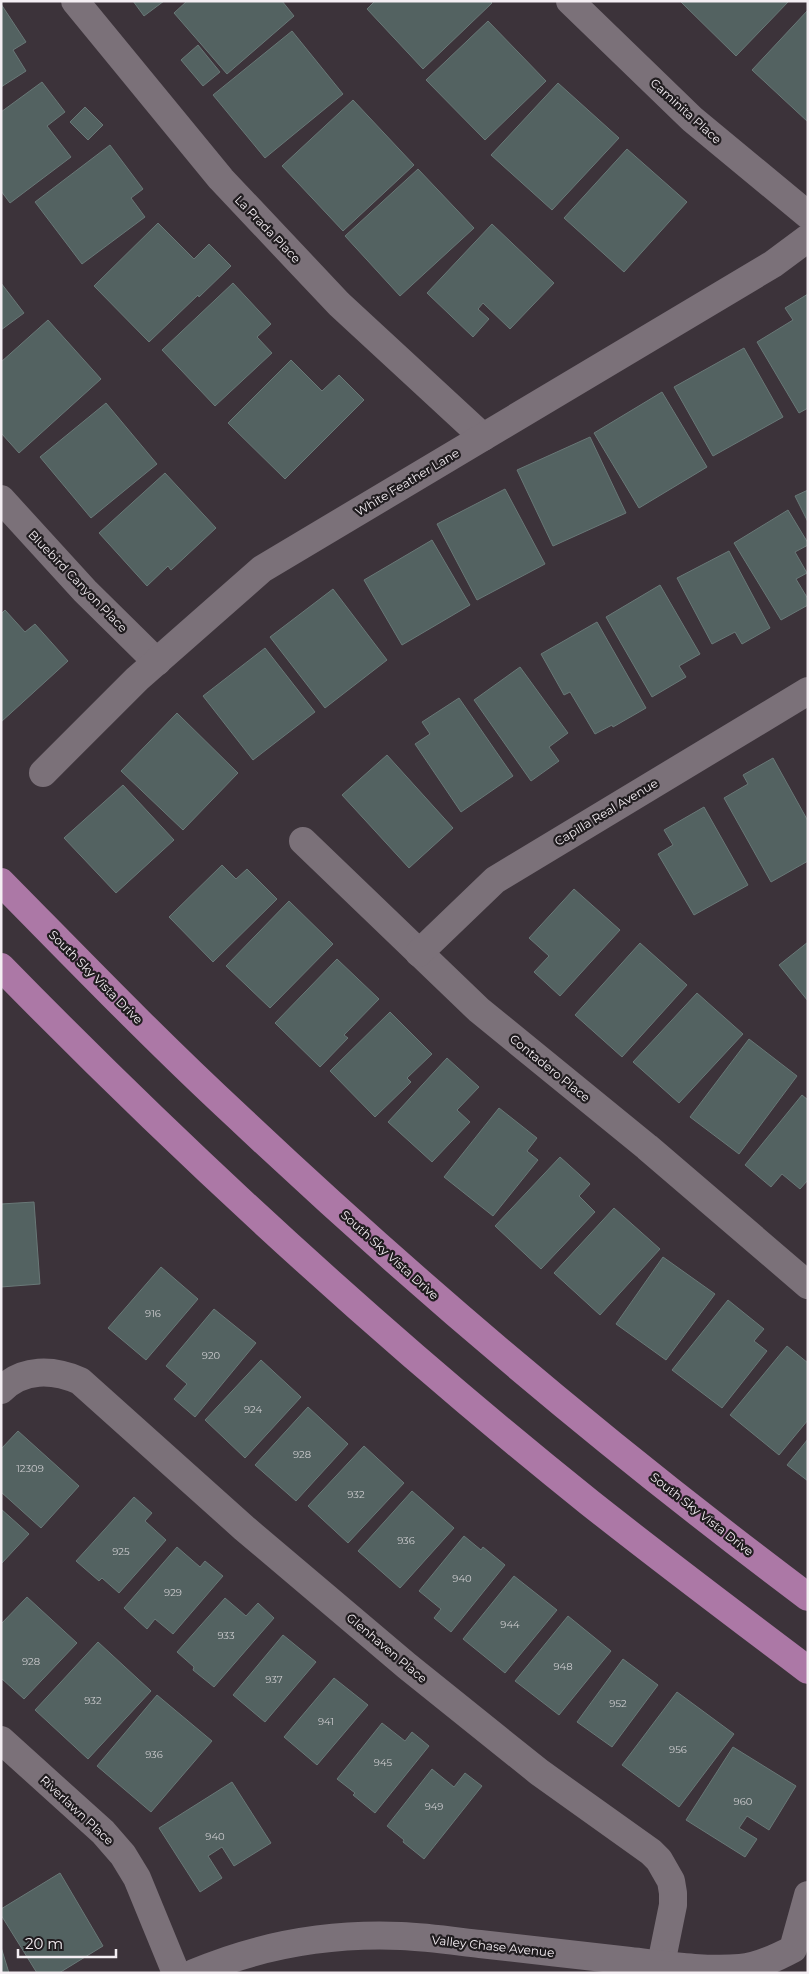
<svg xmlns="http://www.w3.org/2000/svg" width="809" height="1974" font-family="Montserrat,sans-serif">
	<rect width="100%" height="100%" fill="#3c333a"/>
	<!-- building -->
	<g fill="#536261" stroke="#697877">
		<polygon points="133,1 164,1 144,16"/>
		<polygon points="187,1 282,1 294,16 227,74 174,13"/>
		<polygon points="375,1 490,1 492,3 423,69 367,9"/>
		<polygon points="680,1 789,1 736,56"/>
		<polygon points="1,4 26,42 13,50 26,71 1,87"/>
		<polygon points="808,10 808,122 752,70"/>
		<polygon points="488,21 546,81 485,140 426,80"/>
		<polygon points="292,31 343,94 265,158 213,95"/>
		<polygon points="198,45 220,72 203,86 181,60"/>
		<polygon points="42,82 65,112 47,126 71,157 10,203 1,191 1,112"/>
		<polygon points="558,83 619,138 552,210 491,155"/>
		<polygon points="353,100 414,165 343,231 282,166"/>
		<polygon points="85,107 103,125 88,140 70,122"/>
		<polygon points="110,145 143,189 131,198 145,217 82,264 35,202"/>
		<polygon points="627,149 687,202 624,272 564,218"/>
		<polygon points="418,169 474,228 400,296 345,236"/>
		<polygon points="158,223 194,259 209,244 231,266 199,297 198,295 149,342 94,286"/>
		<polygon points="492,224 554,283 510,329 483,303 478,309 489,319 473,337 427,293"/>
		<polygon points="1,283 24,313 1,330"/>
		<polygon points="233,283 271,324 257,337 272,353 215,406 162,350"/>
		<polygon points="808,294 808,408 799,413 757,342 793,320 785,308"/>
		<polygon points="48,320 101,379 19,453 1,433 1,362"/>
		<polygon points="744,348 783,417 713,456 674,387"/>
		<polygon points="291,360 322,391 339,375 364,400 285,479 228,423"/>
		<polygon points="662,392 707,467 639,508 594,433"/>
		<polygon points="106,403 157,464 91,518 40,457"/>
		<polygon points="590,437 626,513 553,546 517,470"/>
		<polygon points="165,473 216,528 171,570 168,566 147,586 99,533"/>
		<polygon points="505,489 545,564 477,600 437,524"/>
		<polygon points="808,490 808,522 795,496"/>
		<polygon points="788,510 808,543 808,545 795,552 807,573 796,579 808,599 808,605 781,620 734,543"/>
		<polygon points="432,540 470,605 402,645 364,580"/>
		<polygon points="729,551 770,628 742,644 735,632 712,644 677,578"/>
		<polygon points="660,585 700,654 679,666 686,677 652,697 606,617"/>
		<polygon points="333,589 387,660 325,708 270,637"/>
		<polygon points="5,610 25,632 35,624 68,661 1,722 1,614"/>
		<polygon points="597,622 646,708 613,727 612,725 595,734 570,692 564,695 541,654"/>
		<polygon points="265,648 315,712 253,760 203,696"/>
		<polygon points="520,667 568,733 549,747 559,761 531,781 474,700"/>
		<polygon points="459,698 513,776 461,812 415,744 430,734 422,722"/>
		<polygon points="177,713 238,773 183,830 121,771"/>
		<polygon points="387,755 453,828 409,868 342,795"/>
		<polygon points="773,758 808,821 808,861 771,882 724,798 748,784 743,775"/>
		<polygon points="123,785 174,840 116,893 64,838"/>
		<polygon points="704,807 748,885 694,915 658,854 673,845 664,830"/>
		<polygon points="222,865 236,879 247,869 277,899 213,962 169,917"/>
		<polygon points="574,889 620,930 560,996 534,972 549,956 529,938"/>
		<polygon points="289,901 333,944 270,1008 226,966"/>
		<polygon points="808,942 808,1001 779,965"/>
		<polygon points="640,943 687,985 622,1057 575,1015"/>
		<polygon points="337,959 379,999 344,1035 348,1038 320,1067 275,1023"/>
		<polygon points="697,993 743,1034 679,1103 633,1062"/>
		<polygon points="390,1012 432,1054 407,1078 411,1082 375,1117 330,1071"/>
		<polygon points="749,1039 797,1076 739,1154 690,1117"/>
		<polygon points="447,1058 479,1087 457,1110 470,1122 432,1162 388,1122"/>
		<polygon points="802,1095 808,1100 808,1180 800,1189 782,1174 771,1187 745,1165"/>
		<polygon points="499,1108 537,1138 527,1151 538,1160 493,1216 444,1177"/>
		<polygon points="560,1157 590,1184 579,1196 595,1212 541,1269 495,1226"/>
		<polygon points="34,1202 40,1284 1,1287 1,1204"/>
		<polygon points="614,1208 660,1249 600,1315 554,1273"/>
		<polygon points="663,1257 715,1294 666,1360 616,1324"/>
		<polygon points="161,1267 198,1299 146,1360 108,1328"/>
		<polygon points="728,1300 764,1329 754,1341 767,1351 722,1408 672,1370"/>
		<polygon points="214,1309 256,1343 195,1417 174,1399 187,1384 166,1366"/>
		<polygon points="787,1346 808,1363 808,1420 779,1455 730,1415"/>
		<polygon points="261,1360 301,1397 245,1458 205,1420"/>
		<polygon points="308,1407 348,1444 296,1501 255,1465"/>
		<polygon points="18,1431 79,1486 41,1528 1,1492 1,1449"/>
		<polygon points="808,1439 808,1481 787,1465"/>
		<polygon points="364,1446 404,1483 348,1543 308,1506"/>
		<polygon points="412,1491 454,1528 400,1588 358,1551"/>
		<polygon points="134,1497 152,1513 145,1521 166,1540 119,1593 102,1578 99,1581 76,1561"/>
		<polygon points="1,1509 29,1534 1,1564"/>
		<polygon points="464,1536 481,1550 483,1547 505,1565 451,1632 434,1618 441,1609 419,1591"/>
		<polygon points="177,1547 200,1567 205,1561 223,1576 173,1634 155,1619 147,1629 124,1608"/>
		<polygon points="514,1576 557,1610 505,1673 463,1639"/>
		<polygon points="27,1597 77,1643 24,1699 1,1678 1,1624"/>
		<polygon points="225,1598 246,1616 258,1603 274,1618 214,1687 193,1670 194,1667 177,1652"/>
		<polygon points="568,1616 611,1651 559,1715 515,1681"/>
		<polygon points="283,1635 316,1662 265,1722 233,1695"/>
		<polygon points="98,1642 151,1691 88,1759 35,1710"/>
		<polygon points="623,1659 658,1685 612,1747 577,1722"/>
		<polygon points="334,1678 368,1705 317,1765 284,1737"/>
		<polygon points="677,1692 734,1734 679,1807 622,1765"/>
		<polygon points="157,1695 212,1741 151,1812 97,1766"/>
		<polygon points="382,1723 405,1741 412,1732 429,1746 375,1813 353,1795 355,1793 337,1779"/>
		<polygon points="733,1747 796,1786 769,1830 747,1816 739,1828 757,1839 745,1857 686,1820"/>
		<polygon points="432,1769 454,1787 465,1773 482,1786 424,1859 403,1842 404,1840 387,1826"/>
		<polygon points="232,1782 271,1843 234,1866 222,1847 208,1856 222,1878 200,1892 159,1828"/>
		<polygon points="60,1873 103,1946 59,1973 37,1973 1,1915 1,1909"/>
		<polygon points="1,1947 9,1973 1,1973"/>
	</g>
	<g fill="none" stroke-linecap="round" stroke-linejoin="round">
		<!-- minor -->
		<g stroke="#7b7179" stroke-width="28">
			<polyline points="75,1 221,179 339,304 483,437"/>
			<polyline points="570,1 692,119 808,215"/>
			<polyline points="1,499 85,591 157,662"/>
			<polyline points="43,773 137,679 262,569 773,264 808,238"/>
			<polyline points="303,841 479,1010 647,1147 808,1285"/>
			<polyline points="419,953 495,880 808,691"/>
			<path d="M1,1390c22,-22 52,-21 79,-9l164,147 163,138 132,106 112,80 8,8 12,21 2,12v12l-12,59"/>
			<polyline points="1,1740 103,1832 123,1855 137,1878 176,1973"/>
			<path d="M194,1973c66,-28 135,-40 207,-37 26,1 53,5 79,8 50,6 100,11 150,17 36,4 74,10 110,7 19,-2 36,-10 53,-19l15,-54"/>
		</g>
		<!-- major -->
		<g stroke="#ac78a6" stroke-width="28">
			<path d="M1,882c78,79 154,158 235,233 181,171 372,332 572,482"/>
			<path d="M1,967c186,190 382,370 589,536 72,57 145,112 218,167"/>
		</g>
	</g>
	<g text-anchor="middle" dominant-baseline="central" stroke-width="4.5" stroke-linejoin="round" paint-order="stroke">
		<!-- number labels -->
		<g font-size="10" fill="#cccbce">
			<text x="153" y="1313">916</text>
			<text x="211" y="1355">920</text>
			<text x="253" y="1409">924</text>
			<text x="302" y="1454">928</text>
			<text x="30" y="1468">12309</text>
			<text x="356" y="1494">932</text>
			<text x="406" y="1540">936</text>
			<text x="121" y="1551">925</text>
			<text x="462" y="1578">940</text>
			<text x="173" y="1592">929</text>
			<text x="510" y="1624">944</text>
			<text x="226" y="1635">933</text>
			<text x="31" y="1661">928</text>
			<text x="563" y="1666">948</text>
			<text x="274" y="1679">937</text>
			<text x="93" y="1700">932</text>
			<text x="618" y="1703">952</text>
			<text x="326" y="1721">941</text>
			<text x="678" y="1749">956</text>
			<text x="154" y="1754">936</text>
			<text x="383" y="1762">945</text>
			<text x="743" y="1801">960</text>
			<text x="434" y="1806">949</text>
			<text x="215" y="1836">940</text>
		</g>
		<!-- street labels -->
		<g font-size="12" fill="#f4eef3" stroke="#201c1f">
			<text transform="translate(686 111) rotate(42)">Caminita Place</text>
			<text transform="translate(268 229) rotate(46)">La Prada Place</text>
			<text transform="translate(407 482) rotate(-31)">White Feather Lane</text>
			<text transform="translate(78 581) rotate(46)">Bluebird Canyon Place</text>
			<text transform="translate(606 812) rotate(-31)">Capilla Real Avenue</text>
			<text transform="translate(96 977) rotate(45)">South Sky Vista Drive</text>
			<text transform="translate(550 1068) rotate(39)">Contadero Place</text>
			<text transform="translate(390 1255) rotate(42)">South Sky Vista Drive</text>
			<text transform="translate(702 1514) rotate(38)">South Sky Vista Drive</text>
			<text transform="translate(387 1648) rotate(40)">Glenhaven Place</text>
			<text transform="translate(77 1810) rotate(43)">Riverlawn Place</text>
			<text transform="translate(493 1946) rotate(6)">Valley Chase Avenue</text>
		</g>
	</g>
	<!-- border -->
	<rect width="809" height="1974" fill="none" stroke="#f4eef3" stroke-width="5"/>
	<!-- scale -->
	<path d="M18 1949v8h98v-8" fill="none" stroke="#f4eef3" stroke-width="2.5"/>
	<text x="25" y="1949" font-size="15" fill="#f4eef3" stroke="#201c1f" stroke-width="4" paint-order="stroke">20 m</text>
</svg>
